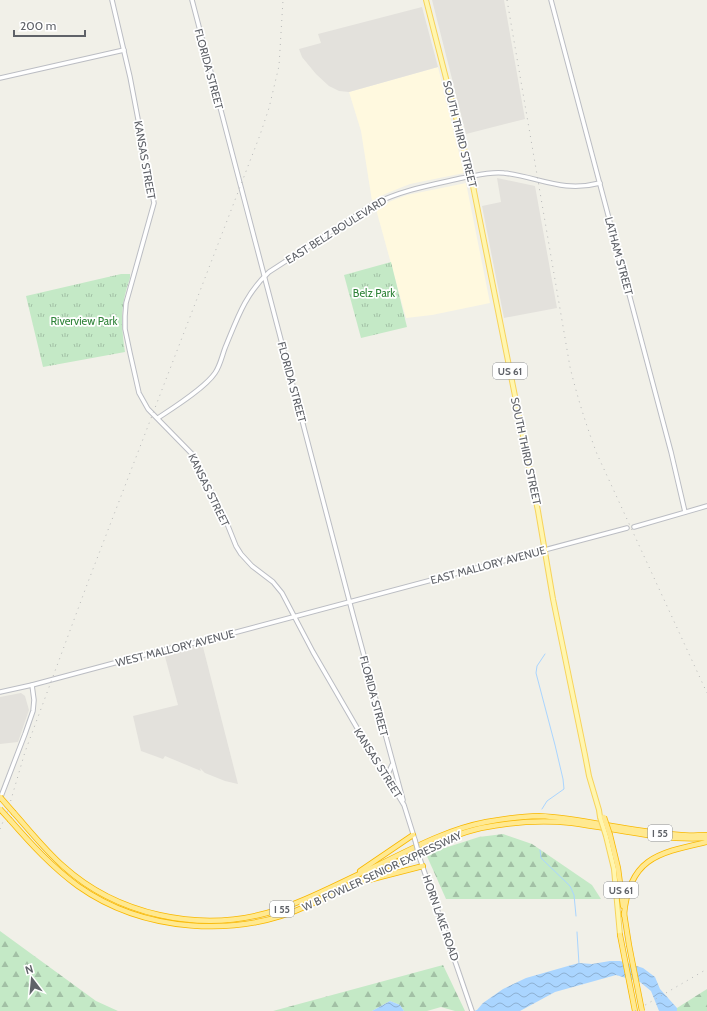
<svg xmlns="http://www.w3.org/2000/svg" width="707" height="1011" font-family="Cabin,sans-serif">
	<defs>
		<pattern id="grass-tufts" width="24" height="20" patternUnits="userSpaceOnUse"><rect width="24" height="20" fill="#c4e9c6"/><path d="M3 7l-1-3M5 7V3M7 7l1-3M15 17l-1-3M17 17v-4M19 17l1-3" fill="none" stroke="#a2c0a5"/></pattern>
		<pattern id="forest-firs" width="22" height="20" patternUnits="userSpaceOnUse"><rect width="22" height="20" fill="#c4e9c6"/><path d="M5 1l3.5 6h-7zM16 11l3.5 6h-7z" fill="#a2c0a5"/></pattern>
		<pattern id="water-waves" width="16" height="10" patternUnits="userSpaceOnUse"><rect width="16" height="10" fill="#aad5ff"/><path d="M0 5q4-4 8 0t8 0" fill="none" stroke="#8eb0d2"/></pattern>
	</defs>
	<rect width="100%" height="100%" fill="#f1f0e8"/>
	<!-- commercial -->
	<g fill="#fff9df">
		<polygon points="438,67 464,173 410,184 385,194 372,201 361,131 349,92"/>
		<polygon points="466,183 490,303 432,315 406,318 376,209 391,201 407,195"/>
	</g>
	<!-- industrial -->
	<g fill="#e3e1dc">
		<polygon points="432,0 504,0 525,119 466,134"/>
		<polygon points="422,7 438,67 349,92 339,91 329,86 316,74 302,57 299,49 321,43 318,34"/>
		<polygon points="497,178 535,186 557,308 504,318 482,206 501,202"/>
		<polygon points="200,645 203,647 238,784 225,781 205,773 200,768 201,771 165,756 163,759 141,751 133,716 178,705 164,653"/>
		<polygon points="21,693 25,696 29,710 18,742 0,744 0,697"/>
	</g>
	<!-- grass -->
	<g fill="url(#grass-tufts)">
		<polygon points="391,262 407,327 361,338 344,275"/>
		<path d="M121,274h9v4c-10,29 -9,44 -5,74l-82,15 -17,-71z"/>
	</g>
	<!-- forest -->
	<g fill="url(#forest-firs)">
		<polygon points="503,834 532,844 592,885 601,899 446,899 426,854 479,837"/>
		<polygon points="0,931 96,1001 118,1011 0,1011"/>
		<polygon points="443,965 465,1011 455,1011 441,1007 427,1011 404,1011 400,1005 390,1001 372,1011 273,1011"/>
		<polygon points="707,989 707,1011 677,1011 677,1008"/>
	</g>
	<!-- water -->
	<g fill="url(#water-waves)">
		<polygon points="610,961 620,961 643,968 655,977 660,989 677,1008 677,1011 659,1011 651,991 640,982 616,975 555,992 520,1011 474,1011 477,1010 483,1003 503,989 526,978 568,966 579,963 592,964"/>
		<polygon points="390,1001 400,1005 404,1011 372,1011"/>
	</g>
	<g fill="none" stroke-linecap="round" stroke-linejoin="round">
		<!-- stream -->
		<g stroke="#aad5ff" stroke-width="1">
			<polyline points="542,809 547,801 564,789 563,779 555,745 536,673 537,666 545,654"/>
			<polyline points="540,850 541,858 570,886 574,895 576,916"/>
			<polyline points="577,932 579,964"/>
		</g>
		<defs>
			<g id="secondary">
				<polyline points="112,0 130,77 153,198 154,203 126,303 125,316 125,329 130,353 139,393 148,409 193,455 226,521 236,546 241,554 252,566 273,582 282,593 313,652 360,733 404,805 415,840"/>
				<polyline points="192,0 353,615 403,800"/>
				<polyline points="551,0 671,452 685,512"/>
				<polyline points="0,78 124,50"/>
				<path d="M158,418c15,-10 47,-30 57,-45 5,-7 7,-17 10,-25 12,-29 20,-54 44,-76l105,-68c28,-14 57,-19 88,-26 13,-2 28,-7 42,-5 35,4 58,20 96,10"/>
				<polyline points="634,527 707,506"/>
				<polyline points="0,692 32,685 163,650 203,641 627,528"/>
				<polyline points="387,776 392,765"/>
				<polyline points="0,799 25,734 33,711 34,700 32,685"/>
				<polyline points="420,859 472,1011"/>
			</g>
			<g id="primary">
				<polyline points="426,0 471,176 538,511 553,599 585,755 589,776 599,810 600,817"/>
				<polyline points="606,836 614,869 620,935"/>
			</g>
			<g id="highway">
				<path d="M14,813c16,18 31,37 49,53 54,49 135,66 204,47 35,-10 68,-28 101,-43 38,-18 76,-40 118,-48 17,-3 35,-6 53,-6 22,1 45,5 67,9 24,4 50,9 75,10 8,1 17,0 26,0"/>
				<path d="M10,820c21,24 42,47 68,66 65,46 159,53 231,19 35,-17 70,-35 105,-51 22,-10 44,-21 67,-26 30,-6 61,-8 91,-5 45,6 89,18 135,15"/>
				<polyline points="610,835 618,868 623,906"/>
				<polyline points="360,871 413,835"/>
				<polyline points="357,883 423,866"/>
				<polyline points="624,913 629,945"/>
				<path d="M624,915c5,-57 34,-62 83,-73"/>
				<polyline points="620,935 635,1011"/>
			</g>
		</defs>
		<!-- secondary casing -->
		<use href="#secondary" stroke="#bbbdc3" stroke-width="5.5"/>
		<!-- primary casing -->
		<use href="#primary" stroke="#f7d35b" stroke-width="6"/>
		<!-- highway casing -->
		<use href="#highway" stroke="#f9b800" stroke-width="6"/>
		<!-- secondary -->
		<use href="#secondary" stroke="#fff" stroke-width="3.5"/>
		<!-- primary -->
		<use href="#primary" stroke="#fff6af" stroke-width="4"/>
		<!-- highway -->
		<use href="#highway" stroke="#ffe991" stroke-width="4.5"/>
		<!-- rail -->
		<g stroke="#b8b9b9" stroke-width="1" stroke-dasharray="1 5" stroke-linecap="butt">
			<path d="M507,0l63,367c7,29 16,58 27,87l110,239"/>
			<polyline points="0,829 8,810 25,752 88,582 260,135 269,108 279,66 283,0"/>
			<polyline points="635,1011 707,969"/>
		</g>
		<defs>
			<polyline id="secondary-bridge" points="415,840 420,859"/>
			<polyline id="primary-bridge" points="600,817 606,836"/>
			<g id="highway-bridge">
				<polyline points="0,797 14,813"/>
				<polyline points="0,809 10,820"/>
				<polyline points="604,817 610,835"/>
				<polyline points="629,945 642,1011"/>
			</g>
		</defs>
		<!-- secondary-bridge casing -->
		<use href="#secondary-bridge" stroke="#bbbdc3" stroke-width="5.5" stroke-linecap="butt"/>
		<!-- primary-bridge casing -->
		<use href="#primary-bridge" stroke="#f7d35b" stroke-width="6" stroke-linecap="butt"/>
		<!-- highway-bridge casing -->
		<use href="#highway-bridge" stroke="#f9b800" stroke-width="6" stroke-linecap="butt"/>
		<!-- secondary-bridge -->
		<use href="#secondary-bridge" stroke="#fff" stroke-width="3.5"/>
		<!-- primary-bridge -->
		<use href="#primary-bridge" stroke="#fff6af" stroke-width="4"/>
		<!-- highway-bridge -->
		<use href="#highway-bridge" stroke="#ffe991" stroke-width="4.5"/>
	</g>
	<g text-anchor="middle" dominant-baseline="central" stroke-width="3.5" stroke-linejoin="round" paint-order="stroke">
		<!-- shield labels -->
		<g fill="#fff" stroke="#8f9195" stroke-width="1">
			<rect x="493" y="363" width="34" height="16" rx="3"/>
			<rect x="648" y="825" width="24" height="16" rx="3"/>
			<rect x="604" y="882" width="34" height="16" rx="3"/>
			<rect x="270" y="901" width="24" height="16" rx="3"/>
		</g>
		<g font-size="10" font-weight="bold" fill="#5f6268">
			<text x="510" y="371">US 61</text>
			<text x="660" y="833">I 55</text>
			<text x="621" y="890">US 61</text>
			<text x="282" y="909">I 55</text>
		</g>
		<!-- street labels -->
		<g font-size="11" fill="#5f6268" stroke="#fff">
			<text transform="translate(209 69) rotate(75)">FLORIDA STREET</text>
			<text transform="translate(460 134) rotate(76)">SOUTH THIRD STREET</text>
			<text transform="translate(145 160) rotate(80)">KANSAS STREET</text>
			<text transform="translate(336 230) rotate(-32)">EAST BELZ BOULEVARD</text>
			<text transform="translate(619 256) rotate(75)">LATHAM STREET</text>
			<text transform="translate(292 382) rotate(75)">FLORIDA STREET</text>
			<text transform="translate(526 451) rotate(78)">SOUTH THIRD STREET</text>
			<text transform="translate(209 490) rotate(64)">KANSAS STREET</text>
			<text transform="translate(488 565) rotate(-15)">EAST MALLORY AVENUE</text>
			<text transform="translate(175 648) rotate(-14)">WEST MALLORY AVENUE</text>
			<text transform="translate(374 696) rotate(75)">FLORIDA STREET</text>
			<text transform="translate(378 763) rotate(58)">KANSAS STREET</text>
			<text transform="translate(382 871) rotate(-25)">W B FOWLER SENIOR EXPRESSWAY</text>
			<text transform="translate(441 918) rotate(71)">HORN LAKE ROAD</text>
		</g>
		<!-- park labels -->
		<g font-size="11" fill="#31843a" stroke="#fff">
			<text x="374" y="293">Belz Park</text>
			<text x="84" y="321">Riverview Park</text>
		</g>
	</g>
	<!-- north arrow -->
	<g transform="translate(32 979) rotate(344)" stroke="#ffffff" stroke-width="3" paint-order="stroke">
	<path d="M0-3L7 15L0 10L-7 15Z" fill="#5f6268"/>
	<text y="-6" font-size="11" font-weight="bold" text-anchor="middle" fill="#5f6268">N</text>
	</g>
	<!-- scale -->
	<path d="M14 30v6h71v-6" fill="none" stroke="#5f6268" stroke-width="2"/>
	<text x="20" y="30" font-size="12" fill="#5f6268" stroke="#ffffff" stroke-width="3" paint-order="stroke">200 m</text>
</svg>
